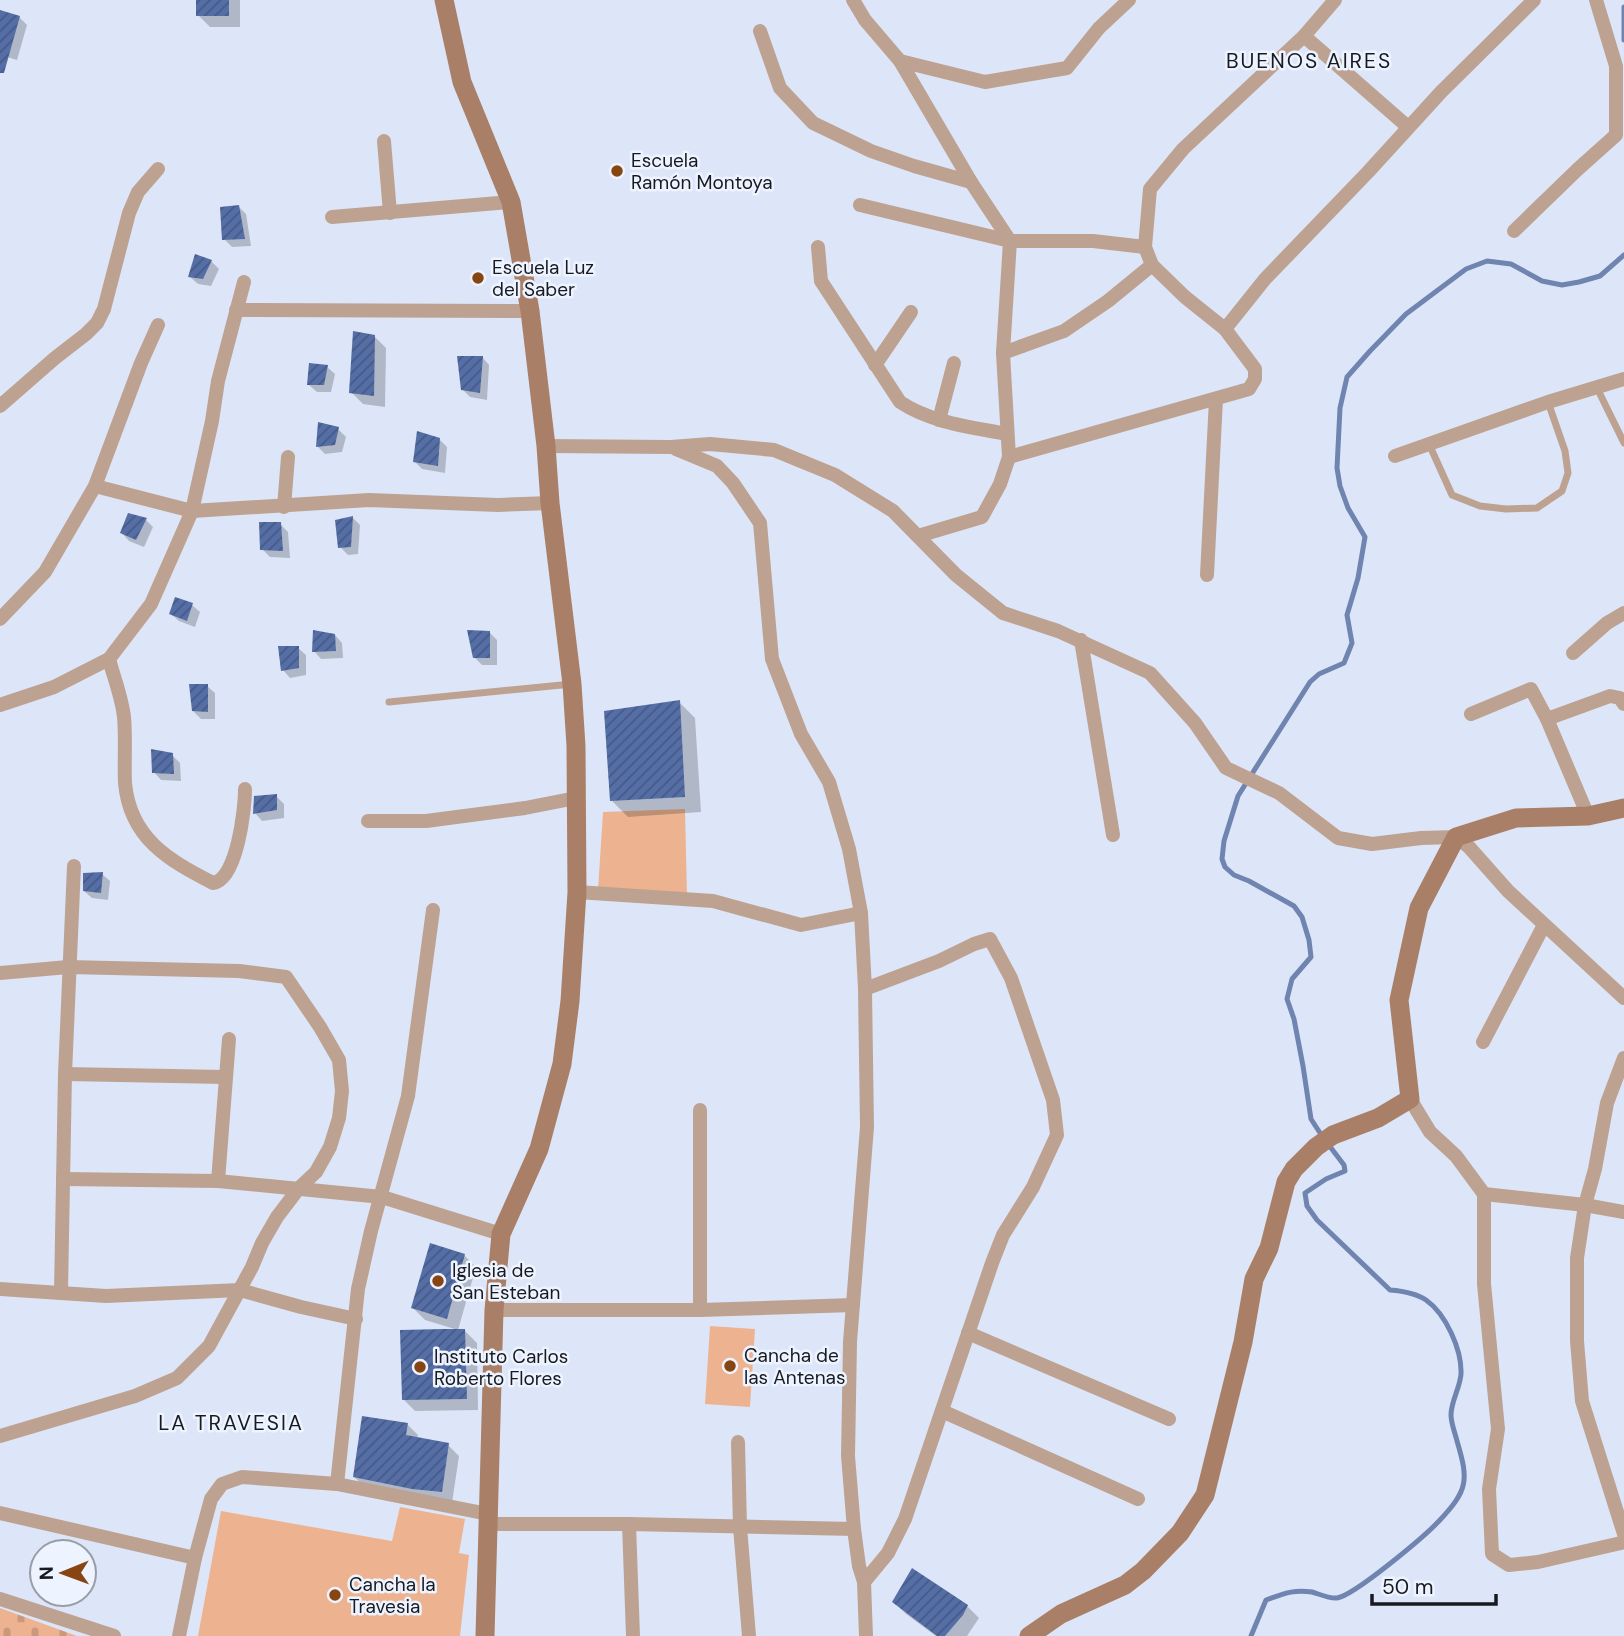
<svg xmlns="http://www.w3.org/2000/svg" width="1624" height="1636" font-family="'DM Sans',sans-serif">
	<defs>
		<pattern id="cemetery-stones" width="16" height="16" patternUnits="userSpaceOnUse" patternTransform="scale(1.75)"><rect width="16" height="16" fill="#edb390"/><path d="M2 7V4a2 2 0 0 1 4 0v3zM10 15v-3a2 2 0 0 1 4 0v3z" fill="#ca997c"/></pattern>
		<pattern id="building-hatch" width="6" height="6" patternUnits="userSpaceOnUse" patternTransform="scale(1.75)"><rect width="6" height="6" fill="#556ea5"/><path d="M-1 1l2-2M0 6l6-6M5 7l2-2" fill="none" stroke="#455a86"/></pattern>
	</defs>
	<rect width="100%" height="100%" fill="#dde6f9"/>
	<!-- grass -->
	<g fill="#edb390">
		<polygon points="685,809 687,895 598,890 603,812"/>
		<polygon points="710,1326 755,1329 750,1407 705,1404"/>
		<polygon points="400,1507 465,1519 459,1553 469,1555 460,1636 198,1636 221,1511 392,1541"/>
	</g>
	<!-- cemetery -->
	<polygon fill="url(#cemetery-stones)" points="0,1608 77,1636 0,1636"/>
	<!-- shadow -->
	<g fill="#0003">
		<polygon points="198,0 240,0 240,27 210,27 198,15"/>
		<polygon points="0,11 19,17 27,25 17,60 0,55"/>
		<polygon points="238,206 246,214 251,246 232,247 224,239"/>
		<polygon points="211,261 219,269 211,286 198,284 190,277"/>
		<polygon points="374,336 386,348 385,407 363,404 351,392"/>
		<polygon points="482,357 489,365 487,400 470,397 462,389"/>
		<polygon points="327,367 335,374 331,392 317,392 309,385"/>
		<polygon points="338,429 346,437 342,452 325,454 317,446"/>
		<polygon points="439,439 447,447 445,473 422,469 414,461"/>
		<polygon points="353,518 360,525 358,554 348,555 340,547"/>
		<polygon points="146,520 153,527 144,547 129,541 122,533"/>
		<polygon points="280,524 288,532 290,558 270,557 262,549"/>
		<polygon points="192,605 200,612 195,627 179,621 171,614"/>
		<polygon points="489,632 497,640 497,665 482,665 474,657"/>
		<polygon points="335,635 342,643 343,658 321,659 314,651"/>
		<polygon points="298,648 306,655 306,675 290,678 283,670"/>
		<polygon points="207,686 215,693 215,719 201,719 193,711"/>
		<polygon points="679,702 695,718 701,812 628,817 612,801"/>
		<polygon points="172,755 180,763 181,781 161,780 154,772"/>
		<polygon points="276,796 284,804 284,818 262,821 255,813"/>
		<polygon points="102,874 110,881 108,900 92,898 84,891"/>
		<polygon points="464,1255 476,1267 458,1330 425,1320 413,1308"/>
		<polygon points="465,1331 477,1343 478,1410 415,1411 403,1399"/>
		<polygon points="407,1424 418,1435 417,1439 448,1445 459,1456 452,1503 366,1488 354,1477"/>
		<polygon points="894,1602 967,1606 979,1618 967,1636 936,1636 906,1614"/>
	</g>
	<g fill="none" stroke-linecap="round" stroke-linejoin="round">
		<!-- stream -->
		<g stroke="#7084b0" stroke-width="5">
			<polyline points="1624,7 1624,40"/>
			<polyline points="1322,1136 1311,1119 1303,1066 1294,1019 1287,999 1292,979 1311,957 1309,940 1302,917 1294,906 1249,881 1234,875 1225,867 1222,859 1224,841 1238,796 1310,682 1319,674 1344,663 1352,643 1347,615 1358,578 1365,537 1348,508 1340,486 1337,468 1340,408 1347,377 1370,351 1406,314 1466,269 1487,261 1511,264 1542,281 1562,285 1579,282 1600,276 1624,255"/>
			<path d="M1251,1636l15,-36c17,-6 27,-11 46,-8 7,2 18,7 25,6 18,-3 88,-62 102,-77 29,-31 30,-40 18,-80 -2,-8 -6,-18 -6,-26 0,-14 9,-27 10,-41 1,-24 -15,-60 -35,-74 -10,-7 -24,-9 -36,-10l-73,-70 -10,-14 -2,-13 21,-14 19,-8 -1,-6 -16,-21"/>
		</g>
	</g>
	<!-- building -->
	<g fill="url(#building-hatch)">
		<rect x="196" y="0" width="33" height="16"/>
		<polygon points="0,10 20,16 4,73 0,73"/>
		<polygon points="239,205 245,239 222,240 220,207"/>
		<polygon points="195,254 212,260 203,279 188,277"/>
		<polygon points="353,331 375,335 374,396 349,393"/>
		<polygon points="457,356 483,356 480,393 461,390"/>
		<polygon points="309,363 328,365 324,385 307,385"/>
		<polygon points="318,422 339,427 335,445 316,447"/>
		<polygon points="417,431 440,438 438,466 413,462"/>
		<polygon points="128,513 147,518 136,540 120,533"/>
		<polygon points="353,516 351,547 338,548 335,520"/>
		<polygon points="259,522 281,522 283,551 260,550"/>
		<polygon points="175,597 193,603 187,621 169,614"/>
		<polygon points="313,630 335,634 336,651 312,652"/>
		<polygon points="467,630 490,631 490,658 473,658"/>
		<polygon points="278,646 299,646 299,668 281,671"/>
		<polygon points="189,684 208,684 208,712 192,711"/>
		<polygon points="680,700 685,797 610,801 604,711"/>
		<polygon points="151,749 173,753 174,774 152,773"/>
		<polygon points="277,794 277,810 253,814 254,796"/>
		<polygon points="103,872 101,893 83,891 83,873"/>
		<polygon points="430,1243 465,1254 447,1319 411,1308"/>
		<polygon points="444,1329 465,1329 467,1399 402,1400 400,1330"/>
		<polygon points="362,1416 408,1423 406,1435 449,1443 442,1492 412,1489 353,1477"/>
		<polygon points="912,1568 968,1605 963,1615 945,1636 937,1636 892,1602"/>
	</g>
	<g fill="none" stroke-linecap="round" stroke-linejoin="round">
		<!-- lane -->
		<g stroke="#bea291" stroke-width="7">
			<polyline points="1597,388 1624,443"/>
			<polyline points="1429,444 1452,495 1480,506 1506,509 1537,508 1562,491 1568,473 1565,451 1548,402"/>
			<polyline points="389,702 572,684"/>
		</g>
		<!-- street -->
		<g stroke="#bea291" stroke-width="14">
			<polyline points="853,0 865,20 900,61 985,82 1067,68 1099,28 1129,0"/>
			<polyline points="760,31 780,88 813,123 871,151 914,166 971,182"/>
			<polyline points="1304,36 1408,127"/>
			<polyline points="900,61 971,182 1010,241 1003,353 1009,457 1000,484 982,517 918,536"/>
			<polyline points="384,141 390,213"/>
			<polyline points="860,205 1010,241 1093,241 1145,247"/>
			<polyline points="332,217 511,202"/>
			<polyline points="1514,231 1578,169 1616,135 1616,66 1596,0"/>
			<path d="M818,247l3,34 79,121c32,21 71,25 107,32"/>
			<polyline points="236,310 530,311"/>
			<polyline points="1225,329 1265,279 1368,172 1441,92 1534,0"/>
			<polyline points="1003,353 1064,331 1108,301 1152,265"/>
			<polyline points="875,365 911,312"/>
			<polyline points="0,406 55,358 86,334 97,323 104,309 129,213 138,192 158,169"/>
			<polyline points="939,420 954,363"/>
			<polyline points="546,446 671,447 710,444 774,450 835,475 893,511 956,575 1003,613 1058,631 1150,673 1195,723 1226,768 1279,793 1338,838 1372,844 1421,838 1456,837 1469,847 1508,891 1624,998"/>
			<polyline points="676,449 717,466 733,483 760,523 772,659 801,734 829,782 849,849 861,913 865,989 867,1127 850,1342 848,1456 854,1529 859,1566 864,1582 866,1636"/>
			<polyline points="1395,456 1548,402 1624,379"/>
			<polyline points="1009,457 1249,389 1255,379 1255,369 1225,329 1185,297 1152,265 1145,247 1150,189 1183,149 1304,36 1335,0"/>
			<polyline points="95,486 192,511 369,500 498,505 550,503"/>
			<polyline points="284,507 288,457"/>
			<polyline points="1207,575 1216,399"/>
			<polyline points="0,619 45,572 95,486 141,363 158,325"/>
			<polyline points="1081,640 1113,835"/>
			<polyline points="1573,653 1607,623 1624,613"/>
			<path d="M109,659c5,19 13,39 15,58 2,22 0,44 1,66 5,55 43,77 88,100 24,-3 32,-74 32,-94"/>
			<polyline points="0,705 54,687 109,659 151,604 192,511 212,421 218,381 244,282"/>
			<polyline points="1471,714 1531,689 1547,719 1610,696 1620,698 1624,704"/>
			<polyline points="1547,719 1588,816"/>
			<polyline points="368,821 426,821 525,808 576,798"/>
			<polyline points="577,892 713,901 801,925 861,913"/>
			<polyline points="0,973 68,967 239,971 286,977 320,1027 339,1060 342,1091 339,1118 330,1147 316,1172 299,1188 277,1217 262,1243 252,1267 209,1346 177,1378 135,1396 0,1436"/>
			<polyline points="1483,1042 1544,925"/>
			<polyline points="1624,1058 1607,1103 1595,1169 1585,1205 1577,1258 1577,1341 1582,1401 1624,1534"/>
			<polyline points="65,1074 225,1077"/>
			<polyline points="1410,1099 1430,1132 1456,1156 1484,1194 1585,1205 1624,1212"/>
			<polyline points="63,1179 218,1181 382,1197 501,1234"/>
			<polyline points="218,1181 229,1039"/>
			<polyline points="1484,1194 1484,1284 1498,1429 1489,1489 1492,1554 1509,1565 1538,1562 1621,1543 1624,1540"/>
			<polyline points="0,1289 106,1296 240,1290 301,1307 356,1319"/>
			<polyline points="61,1292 65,1074 74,866"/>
			<polyline points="494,1310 700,1310 853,1305"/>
			<polyline points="700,1310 700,1110"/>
			<polyline points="968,1333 1169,1419"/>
			<polyline points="942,1411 1138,1499"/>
			<polyline points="738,1442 740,1527 749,1636"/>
			<polyline points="337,1484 358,1289 371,1231 408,1096 433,910"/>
			<polyline points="0,1513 195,1558"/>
			<polyline points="488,1524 629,1524 854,1529"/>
			<polyline points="629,1524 633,1636"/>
			<polyline points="864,1582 888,1553 905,1519 992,1263 1003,1235 1033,1187 1057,1135 1053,1100 1011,978 990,939 974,944 939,961 865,989"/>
			<polyline points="0,1599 114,1636"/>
			<polyline points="179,1636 195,1558 211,1499 222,1484 242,1477 337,1484 488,1514"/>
		</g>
		<!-- secondary -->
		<g stroke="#a98067" stroke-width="19">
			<polyline points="444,0 462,82 511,202 530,311 546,446 550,503 572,684 576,746 577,892 570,1001 562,1064 539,1149 501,1234 494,1310 485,1636"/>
			<polyline points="1029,1636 1061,1614 1125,1585 1143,1571 1180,1533 1205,1495 1243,1342 1254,1279 1269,1248 1286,1182 1294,1169 1316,1147 1333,1135 1378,1118 1410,1099 1399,1000 1419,908 1456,837 1516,818 1588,816 1624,808"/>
		</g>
	</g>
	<!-- markers -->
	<g fill="#884514" stroke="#eef4ff" stroke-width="2.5">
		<circle cx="617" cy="171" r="7"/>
		<circle cx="478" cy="278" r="7"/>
		<circle cx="438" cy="1281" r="7"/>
		<circle cx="730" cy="1366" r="7"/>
		<circle cx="420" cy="1367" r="7"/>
		<circle cx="335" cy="1595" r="7"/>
	</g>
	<g text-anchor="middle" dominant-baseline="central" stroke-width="5" stroke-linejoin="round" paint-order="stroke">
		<!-- poi labels -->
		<g font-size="19" fill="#171a20" stroke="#eef4ff" text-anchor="start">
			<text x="631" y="160">Escuela<tspan x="631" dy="22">Ramón Montoya</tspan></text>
			<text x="492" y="267">Escuela Luz<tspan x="492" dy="22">del Saber</tspan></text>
			<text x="452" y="1270">Iglesia de<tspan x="452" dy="22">San Esteban</tspan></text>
			<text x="744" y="1355">Cancha de<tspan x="744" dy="22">las Antenas</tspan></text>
			<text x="434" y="1356">Instituto Carlos<tspan x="434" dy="22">Roberto Flores</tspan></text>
			<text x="349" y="1584">Cancha la<tspan x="349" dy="22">Travesia</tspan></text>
		</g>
		<!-- neighbourhood labels -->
		<g font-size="21" letter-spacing="2" fill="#171a20" stroke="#eef4ff">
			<text x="1309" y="61">BUENOS AIRES</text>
			<text x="231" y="1423">LA TRAVESIA</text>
		</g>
	</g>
	<!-- north arrow -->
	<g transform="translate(63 1573) rotate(269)"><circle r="33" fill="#eef4ff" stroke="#989da6" stroke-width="2"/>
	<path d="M0-5L12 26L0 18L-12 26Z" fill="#884514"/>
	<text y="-10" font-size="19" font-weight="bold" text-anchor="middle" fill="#171a20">N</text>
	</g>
	<!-- scale -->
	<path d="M1372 1594v10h124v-10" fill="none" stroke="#171a20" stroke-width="3.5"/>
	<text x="1382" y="1594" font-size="21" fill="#171a20" stroke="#eef4ff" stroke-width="5" paint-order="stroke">50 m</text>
</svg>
